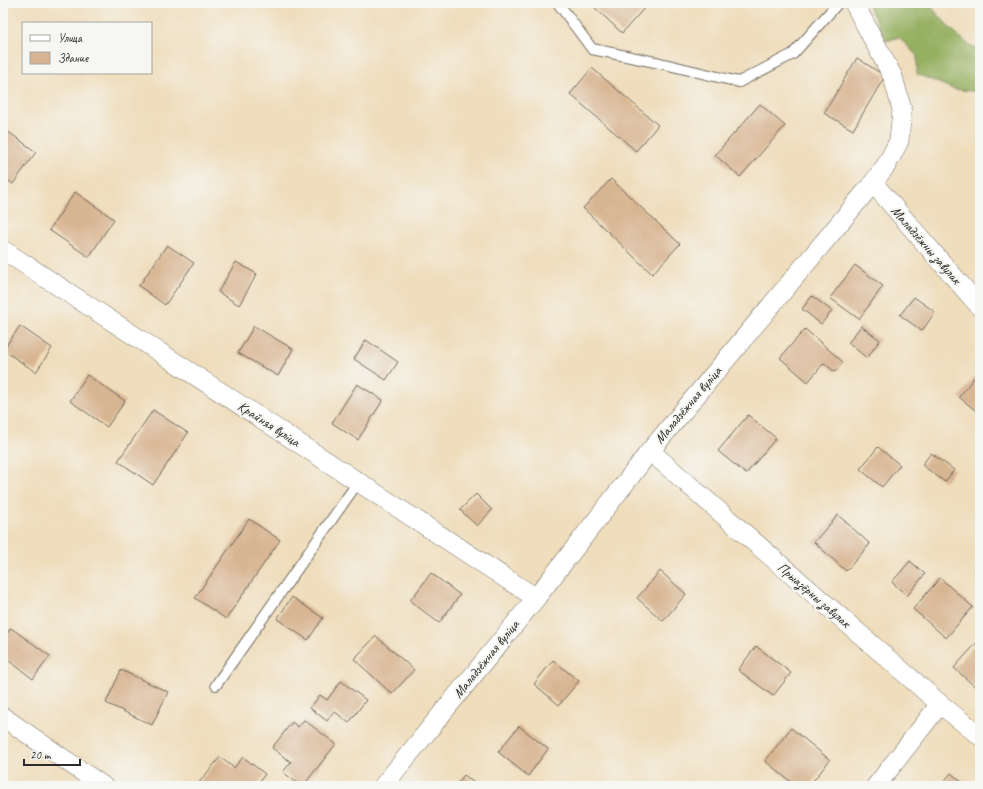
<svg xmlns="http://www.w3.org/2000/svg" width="983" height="789" font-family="Caveat,sans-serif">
	<rect width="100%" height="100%" fill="#f6f6f2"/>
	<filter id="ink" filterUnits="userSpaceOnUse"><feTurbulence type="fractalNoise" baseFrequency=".025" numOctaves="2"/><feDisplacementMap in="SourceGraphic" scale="8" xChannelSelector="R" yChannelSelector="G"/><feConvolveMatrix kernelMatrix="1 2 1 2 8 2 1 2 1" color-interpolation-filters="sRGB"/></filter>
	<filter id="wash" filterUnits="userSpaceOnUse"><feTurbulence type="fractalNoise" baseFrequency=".012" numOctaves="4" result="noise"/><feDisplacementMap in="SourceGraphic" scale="16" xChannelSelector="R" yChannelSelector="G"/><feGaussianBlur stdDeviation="0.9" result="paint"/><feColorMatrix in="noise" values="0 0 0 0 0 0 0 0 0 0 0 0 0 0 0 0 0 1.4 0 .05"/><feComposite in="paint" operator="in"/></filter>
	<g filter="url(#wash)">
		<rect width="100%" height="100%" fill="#efddbb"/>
		<!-- forest -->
		<polygon fill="#96b062" stroke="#606e46" points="867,3 928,3 949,27 971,47 980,48 980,92 953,89 917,74 917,56 899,37 886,41"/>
		<g id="blocks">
			<!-- building -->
			<g fill="#d8b592">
				<polygon points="590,3 645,3 647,5 622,33"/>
				<polygon points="857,58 885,76 853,130 824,113"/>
				<polygon points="592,68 658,125 636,151 570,94"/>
				<polygon points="760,104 785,126 740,177 715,155"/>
				<polygon points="3,128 36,152 13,184 3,177"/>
				<polygon points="611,179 680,244 652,274 583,208"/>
				<polygon points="75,192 114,219 89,257 49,230"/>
				<polygon points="167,245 194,263 165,305 139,286"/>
				<polygon points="236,262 257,274 239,305 218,292"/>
				<polygon points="855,265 883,286 859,319 830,298"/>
				<polygon points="812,296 832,311 821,324 802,309"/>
				<polygon points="914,297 935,312 922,331 900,315"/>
				<polygon points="20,326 52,348 36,372 3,350"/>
				<polygon points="254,326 293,349 278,376 238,353"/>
				<polygon points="861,326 880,340 867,358 848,343"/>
				<polygon points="805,329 843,362 835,372 824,363 808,382 780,358"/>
				<polygon points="366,340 398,362 386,380 354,359"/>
				<polygon points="980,370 980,414 959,397"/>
				<polygon points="87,375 125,401 107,427 70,401"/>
				<polygon points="357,384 383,400 358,440 332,423"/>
				<polygon points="153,410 188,433 153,485 118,461"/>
				<polygon points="748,415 776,438 746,474 718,451"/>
				<polygon points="878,447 900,465 882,487 860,469"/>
				<polygon points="931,453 954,470 945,482 922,465"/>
				<polygon points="476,494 492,510 477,526 460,510"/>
				<polygon points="838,515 870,544 846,571 814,542"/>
				<polygon points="249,519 280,540 226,619 195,598"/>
				<polygon points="910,561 925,574 907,596 892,582"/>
				<polygon points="660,571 686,594 663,621 637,598"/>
				<polygon points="431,573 460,595 439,623 410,601"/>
				<polygon points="940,578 973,607 946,638 913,609"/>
				<polygon points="292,597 323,618 308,640 277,619"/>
				<polygon points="11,628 50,656 33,679 3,656 3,639"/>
				<polygon points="376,636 414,670 392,694 354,659"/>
				<polygon points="980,639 980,691 954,668"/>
				<polygon points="756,646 791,673 773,696 738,670"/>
				<polygon points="553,660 579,681 559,705 534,684"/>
				<polygon points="121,670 168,692 152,725 106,703"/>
				<polygon points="341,681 366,700 349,723 334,711 327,721 310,708 320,695 327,700"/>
				<polygon points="304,720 336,744 303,786 301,786 283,772 291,762 272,748 292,722 298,727"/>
				<polygon points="519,726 548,749 528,776 498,752"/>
				<polygon points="791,728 830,760 809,786 796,786 765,761"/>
				<polygon points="220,757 234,768 243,757 265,774 256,786 200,786 198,784"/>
				<polygon points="951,773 967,786 940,786"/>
				<polygon points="464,775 478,786 456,786"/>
			</g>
		</g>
	</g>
	<g filter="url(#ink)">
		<use href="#blocks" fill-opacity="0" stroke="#70695d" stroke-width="1"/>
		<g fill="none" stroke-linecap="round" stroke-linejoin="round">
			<defs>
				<g id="service">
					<polyline points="558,3 592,49 660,63 739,82 793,54 838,3"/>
					<polyline points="216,685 358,482"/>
				</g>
				<g id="minor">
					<polyline points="873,183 980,307"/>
					<polyline points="3,250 536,598"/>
					<polyline points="650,451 940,704 980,736"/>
					<polyline points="3,717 103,786"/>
					<polyline points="383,786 536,598 650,451 873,183 887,164 899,141 902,110 893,77 854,3"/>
					<polyline points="876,786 940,704"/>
				</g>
			</defs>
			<!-- service casing -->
			<use href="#service" stroke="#70695d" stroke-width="12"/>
			<!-- minor casing -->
			<use href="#minor" stroke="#70695d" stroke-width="20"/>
			<!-- service -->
			<use href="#service" stroke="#fff" stroke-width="10"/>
			<!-- minor -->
			<use href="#minor" stroke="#fff" stroke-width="19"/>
		</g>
	</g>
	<g text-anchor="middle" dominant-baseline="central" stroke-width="4" stroke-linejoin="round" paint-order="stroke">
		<!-- street labels -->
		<g font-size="14" fill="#2b2b2b" stroke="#f6f6f2">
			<text transform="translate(926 245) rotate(49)">Маладзёжны завулак</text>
			<text transform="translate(688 405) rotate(-50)">Маладзёжная вуліца</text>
			<text transform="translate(269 424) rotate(33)">Крайняя вуліца</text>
			<text transform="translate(814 595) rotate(41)">Прыазёрны завулак</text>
			<text transform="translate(486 659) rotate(-51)">Маладзёжная вуліца</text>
		</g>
	</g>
	<!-- margin -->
	<rect width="983" height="789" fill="none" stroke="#f6f6f2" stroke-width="16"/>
	<!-- legend -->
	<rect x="22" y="22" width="130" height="52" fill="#f6f6f2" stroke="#a5a5a2"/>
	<rect x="30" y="35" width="20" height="6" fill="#ffffff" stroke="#a5a5a2"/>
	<text x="58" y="42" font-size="12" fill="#2b2b2b">Улица</text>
	<rect x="30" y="52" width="20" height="12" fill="#d8b592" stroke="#a5a5a2"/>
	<text x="58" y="62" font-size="12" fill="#2b2b2b">Здание</text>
	<!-- scale -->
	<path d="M24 759v6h56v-6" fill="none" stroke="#2b2b2b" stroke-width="2"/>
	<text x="30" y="759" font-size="12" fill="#2b2b2b" stroke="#f6f6f2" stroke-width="3" paint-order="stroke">20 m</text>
</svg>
